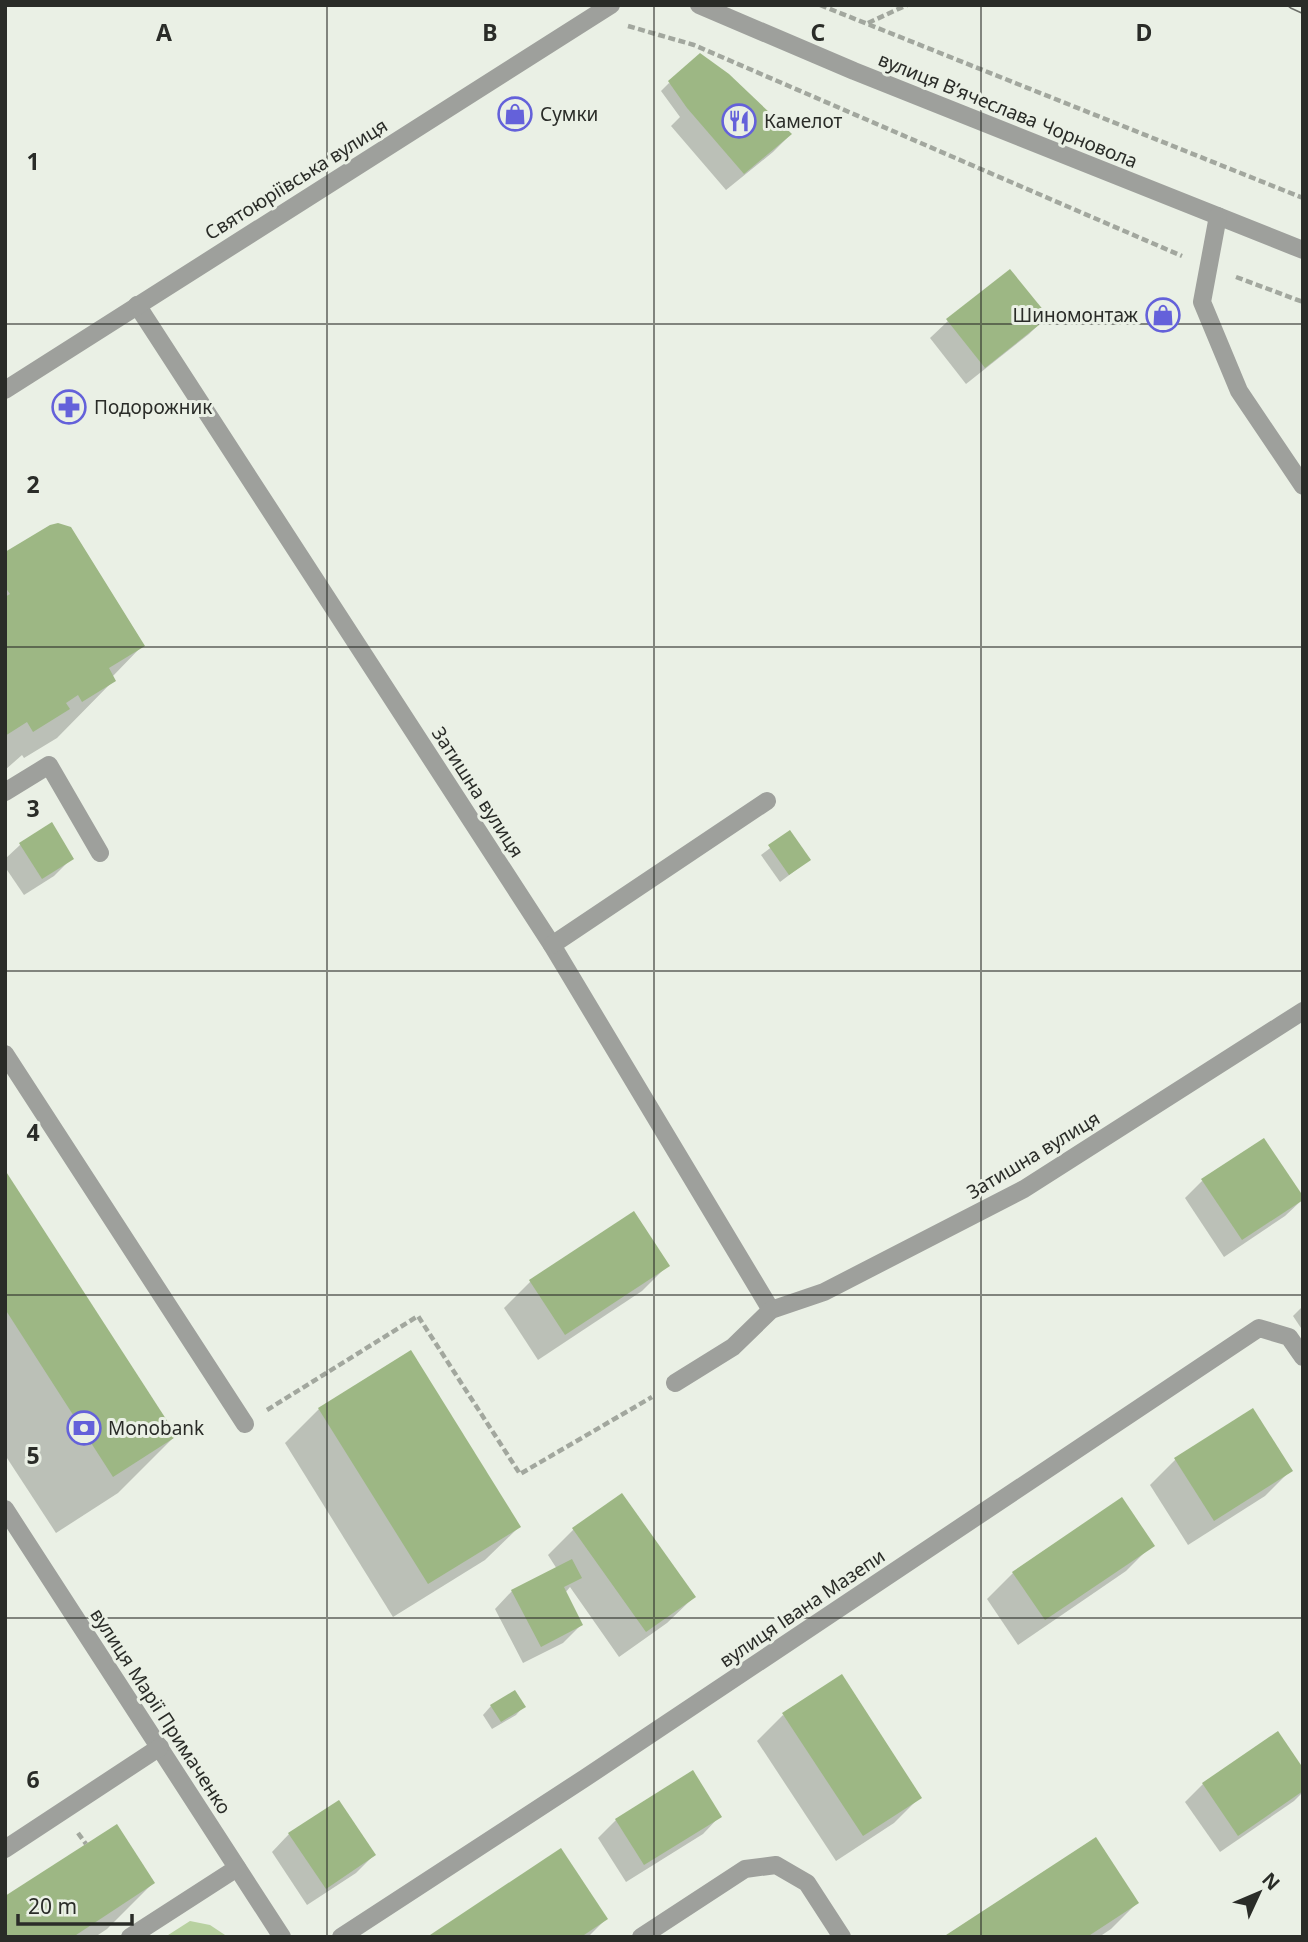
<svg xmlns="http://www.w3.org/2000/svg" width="1308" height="1942" font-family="'Noto Sans',sans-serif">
	<rect width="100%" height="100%" fill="#eaf0e5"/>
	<!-- green -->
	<polygon fill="#b8d1a0" points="190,1921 210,1925 228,1937 165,1937"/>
	<!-- shadow -->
	<g fill="#0003">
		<polygon points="669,83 790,135 773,152 726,190 671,126 680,117 661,91"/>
		<polygon points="1046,317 1029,334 966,384 930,338 948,321"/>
		<polygon points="5,554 142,646 112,677 114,680 57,738 24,758 22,755 5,770"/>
		<polygon points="51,825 72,858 54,876 24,895 5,867 5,859 20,845"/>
		<polygon points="790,833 809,860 780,882 761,855"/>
		<polygon points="5,1173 175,1436 118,1493 56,1533 5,1455"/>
		<polygon points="1202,1181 1303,1199 1285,1216 1224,1257 1185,1198"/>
		<polygon points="634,1213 668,1265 642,1291 538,1360 504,1308 530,1282"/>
		<polygon points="1303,1306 1303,1331 1293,1316"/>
		<polygon points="319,1409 519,1527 485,1560 393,1617 285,1443"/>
		<polygon points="1176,1459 1291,1470 1265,1496 1188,1545 1150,1485"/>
		<polygon points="574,1529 694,1597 667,1623 619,1657 570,1587 565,1593 581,1625 563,1643 523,1663 495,1609 512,1591 557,1569 548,1555"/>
		<polygon points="1152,1545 1126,1571 1018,1645 987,1599 1013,1573"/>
		<polygon points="491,1706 524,1706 516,1715 492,1729 483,1715"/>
		<polygon points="783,1715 920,1797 894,1823 836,1861 757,1741"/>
		<polygon points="1303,1771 1303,1792 1294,1801 1220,1852 1185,1802 1203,1784"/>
		<polygon points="720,1816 703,1834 626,1882 598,1838 616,1820"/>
		<polygon points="289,1834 374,1855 356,1873 307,1905 272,1852"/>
		<polygon points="153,1883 107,1929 95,1937 5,1937"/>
		<polygon points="1137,1903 1111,1929 1099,1937 946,1937"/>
		<polygon points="606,1919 588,1937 430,1937"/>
	</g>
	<!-- building -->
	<g fill="#9db784">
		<polygon points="700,53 729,74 792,134 744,174 687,108 668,81"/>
		<polygon points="1010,269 1049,317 985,368 946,319"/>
		<polygon points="58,523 71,527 145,646 109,668 116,681 82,702 78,695 66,703 70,709 33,732 27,722 5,736 5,597 10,594 5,587 5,552 50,525"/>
		<polygon points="52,822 74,859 42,879 19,843"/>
		<polygon points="790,830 811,860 789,875 768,845"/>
		<polygon points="1264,1138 1303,1196 1303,1200 1242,1240 1201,1179"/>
		<polygon points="5,1170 177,1436 113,1477 5,1309"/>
		<polygon points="634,1211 670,1266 565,1335 529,1280"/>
		<polygon points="411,1350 521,1527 428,1584 318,1408"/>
		<polygon points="1253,1408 1293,1471 1214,1521 1174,1458"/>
		<polygon points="622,1493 696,1597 646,1632 572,1528"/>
		<polygon points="1122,1497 1155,1546 1045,1620 1012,1572"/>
		<polygon points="572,1559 582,1578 564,1587 583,1625 541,1647 511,1590"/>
		<polygon points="842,1674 922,1798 863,1836 782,1713"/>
		<polygon points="515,1690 526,1707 501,1722 490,1705"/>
		<polygon points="1278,1731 1303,1768 1303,1791 1238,1836 1202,1783"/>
		<polygon points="693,1770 722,1817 644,1865 615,1819"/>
		<polygon points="339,1800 376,1855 326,1889 288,1833"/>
		<polygon points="117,1824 155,1883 73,1937 5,1937 5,1896"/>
		<polygon points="1096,1837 1139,1903 1087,1937 943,1937"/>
		<polygon points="561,1848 608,1919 581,1937 427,1937"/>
	</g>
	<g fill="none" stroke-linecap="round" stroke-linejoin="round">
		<!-- path -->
		<g stroke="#a2a79e" stroke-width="4.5" stroke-dasharray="7 3.5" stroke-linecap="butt">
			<polyline points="820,5 1303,198"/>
			<polyline points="868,23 907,5"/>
			<polyline points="628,26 694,45 1182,256"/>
			<polyline points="1236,277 1303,302"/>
			<polyline points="267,1410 418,1316 520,1474 652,1397"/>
			<polyline points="78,1833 86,1844"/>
		</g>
		<!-- minor -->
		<g stroke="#9ea09c" stroke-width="18">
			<polyline points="699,5 854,71 1303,250"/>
			<polyline points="1218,216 1202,302 1239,391 1303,486"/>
			<polyline points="137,305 552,945 771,1310"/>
			<polyline points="5,390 611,5"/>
			<polyline points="5,792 49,765 100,853"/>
			<polyline points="552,945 767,801"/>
			<polyline points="5,1054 245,1424"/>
			<polyline points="675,1383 733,1347 771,1310 824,1292 1024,1189 1303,1011"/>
			<polyline points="5,1509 282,1937"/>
			<polyline points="5,1849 160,1747"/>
			<polyline points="130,1937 237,1868"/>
			<polyline points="341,1937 585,1778 1259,1328 1289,1337 1303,1357"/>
			<polyline points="641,1937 745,1869 776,1865 807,1883 842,1937"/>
		</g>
		<defs>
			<polyline id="rail" points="1292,5 1303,10"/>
		</defs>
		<!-- rail casing -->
		<use href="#rail" stroke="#6d706a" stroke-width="8"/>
		<!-- rail -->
		<use href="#rail" stroke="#eaf0e5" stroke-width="5" stroke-dasharray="16" stroke-linecap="butt"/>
	</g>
	<!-- grid -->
	<path fill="none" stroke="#2a2c28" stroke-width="2" stroke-opacity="0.55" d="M327,5v1932M654,5v1932M981,5v1932M5,324h1298M5,647h1298M5,971h1298M5,1295h1298M5,1618h1298"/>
	<!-- icons -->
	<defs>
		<symbol id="shop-ring" viewBox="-11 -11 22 22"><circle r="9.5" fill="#eaf0e5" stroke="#6461da" stroke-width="1.5"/><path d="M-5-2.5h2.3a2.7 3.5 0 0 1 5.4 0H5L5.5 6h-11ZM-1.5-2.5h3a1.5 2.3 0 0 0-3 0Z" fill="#6461da"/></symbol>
		<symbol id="restaurant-ring" viewBox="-11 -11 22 22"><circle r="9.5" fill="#eaf0e5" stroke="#6461da" stroke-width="1.5"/><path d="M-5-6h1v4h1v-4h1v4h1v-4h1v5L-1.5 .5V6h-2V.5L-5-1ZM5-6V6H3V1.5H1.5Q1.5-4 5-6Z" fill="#6461da"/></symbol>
		<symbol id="pharmacy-ring" viewBox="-11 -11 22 22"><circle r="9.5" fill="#eaf0e5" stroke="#6461da" stroke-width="1.5"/><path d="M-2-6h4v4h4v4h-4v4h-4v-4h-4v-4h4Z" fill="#6461da"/></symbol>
		<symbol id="bank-ring" viewBox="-11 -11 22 22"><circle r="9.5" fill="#eaf0e5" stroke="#6461da" stroke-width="1.5"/><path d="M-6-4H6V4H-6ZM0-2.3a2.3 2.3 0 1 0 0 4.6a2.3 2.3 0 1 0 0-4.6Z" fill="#6461da"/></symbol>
	</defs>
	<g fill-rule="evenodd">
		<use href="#shop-ring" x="496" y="95" width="38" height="38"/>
		<use href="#restaurant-ring" x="720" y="102" width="38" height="38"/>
		<use href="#shop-ring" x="1144" y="296" width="38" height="38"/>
		<use href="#pharmacy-ring" x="50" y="388" width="38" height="38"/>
		<use href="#bank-ring" x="65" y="1409" width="38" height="38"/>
	</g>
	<g text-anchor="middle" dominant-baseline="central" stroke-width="6" stroke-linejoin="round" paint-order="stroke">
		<!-- street labels -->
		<g font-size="19" fill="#2a2c28" stroke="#eaf0e5">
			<text transform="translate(1008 110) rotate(22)">вулиця Вʼячеслава Чорновола</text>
			<text transform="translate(296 179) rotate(-32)">Святоюріївська вулиця</text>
			<text transform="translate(478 792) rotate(57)">Затишна вулиця</text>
			<text transform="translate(1033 1155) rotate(-31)">Затишна вулиця</text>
			<text transform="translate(802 1608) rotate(-34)">вулиця Івана Мазепи</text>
			<text transform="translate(161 1711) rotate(57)">вулиця Марії Примаченко</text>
		</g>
		<!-- poi labels -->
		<g font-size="19" fill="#2a2c28" stroke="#eaf0e5" text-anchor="start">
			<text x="540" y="114">Сумки</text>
			<text x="764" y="121">Камелот</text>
			<text x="1138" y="315" text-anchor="end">Шиномонтаж</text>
			<text x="94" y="407">Подорожник</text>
			<text x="108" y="1428">Monobank</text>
		</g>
	</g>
	<g font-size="23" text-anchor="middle" font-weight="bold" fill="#2a2c28" stroke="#eaf0e5" stroke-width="6" stroke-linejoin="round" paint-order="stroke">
		<text x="164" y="41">A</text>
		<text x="490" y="41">B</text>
		<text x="818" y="41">C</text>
		<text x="1144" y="41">D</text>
		<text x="33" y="170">1</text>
		<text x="33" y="493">2</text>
		<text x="33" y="817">3</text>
		<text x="33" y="1141">4</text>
		<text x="33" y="1464">5</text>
		<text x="33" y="1788">6</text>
	</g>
	<!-- border -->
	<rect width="1308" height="1942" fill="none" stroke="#2a2c28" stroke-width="14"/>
	<!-- north arrow -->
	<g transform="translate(1259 1893) rotate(46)" stroke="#eaf0e5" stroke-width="5" paint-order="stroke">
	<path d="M0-5L12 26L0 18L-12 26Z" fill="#2a2c28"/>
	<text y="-10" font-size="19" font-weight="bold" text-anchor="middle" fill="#2a2c28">N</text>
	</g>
	<!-- scale -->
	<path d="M18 1914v10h114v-10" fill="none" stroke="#2a2c28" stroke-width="3.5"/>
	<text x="28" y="1914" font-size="21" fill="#2a2c28" stroke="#eaf0e5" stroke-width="5" paint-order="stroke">20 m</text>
</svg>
